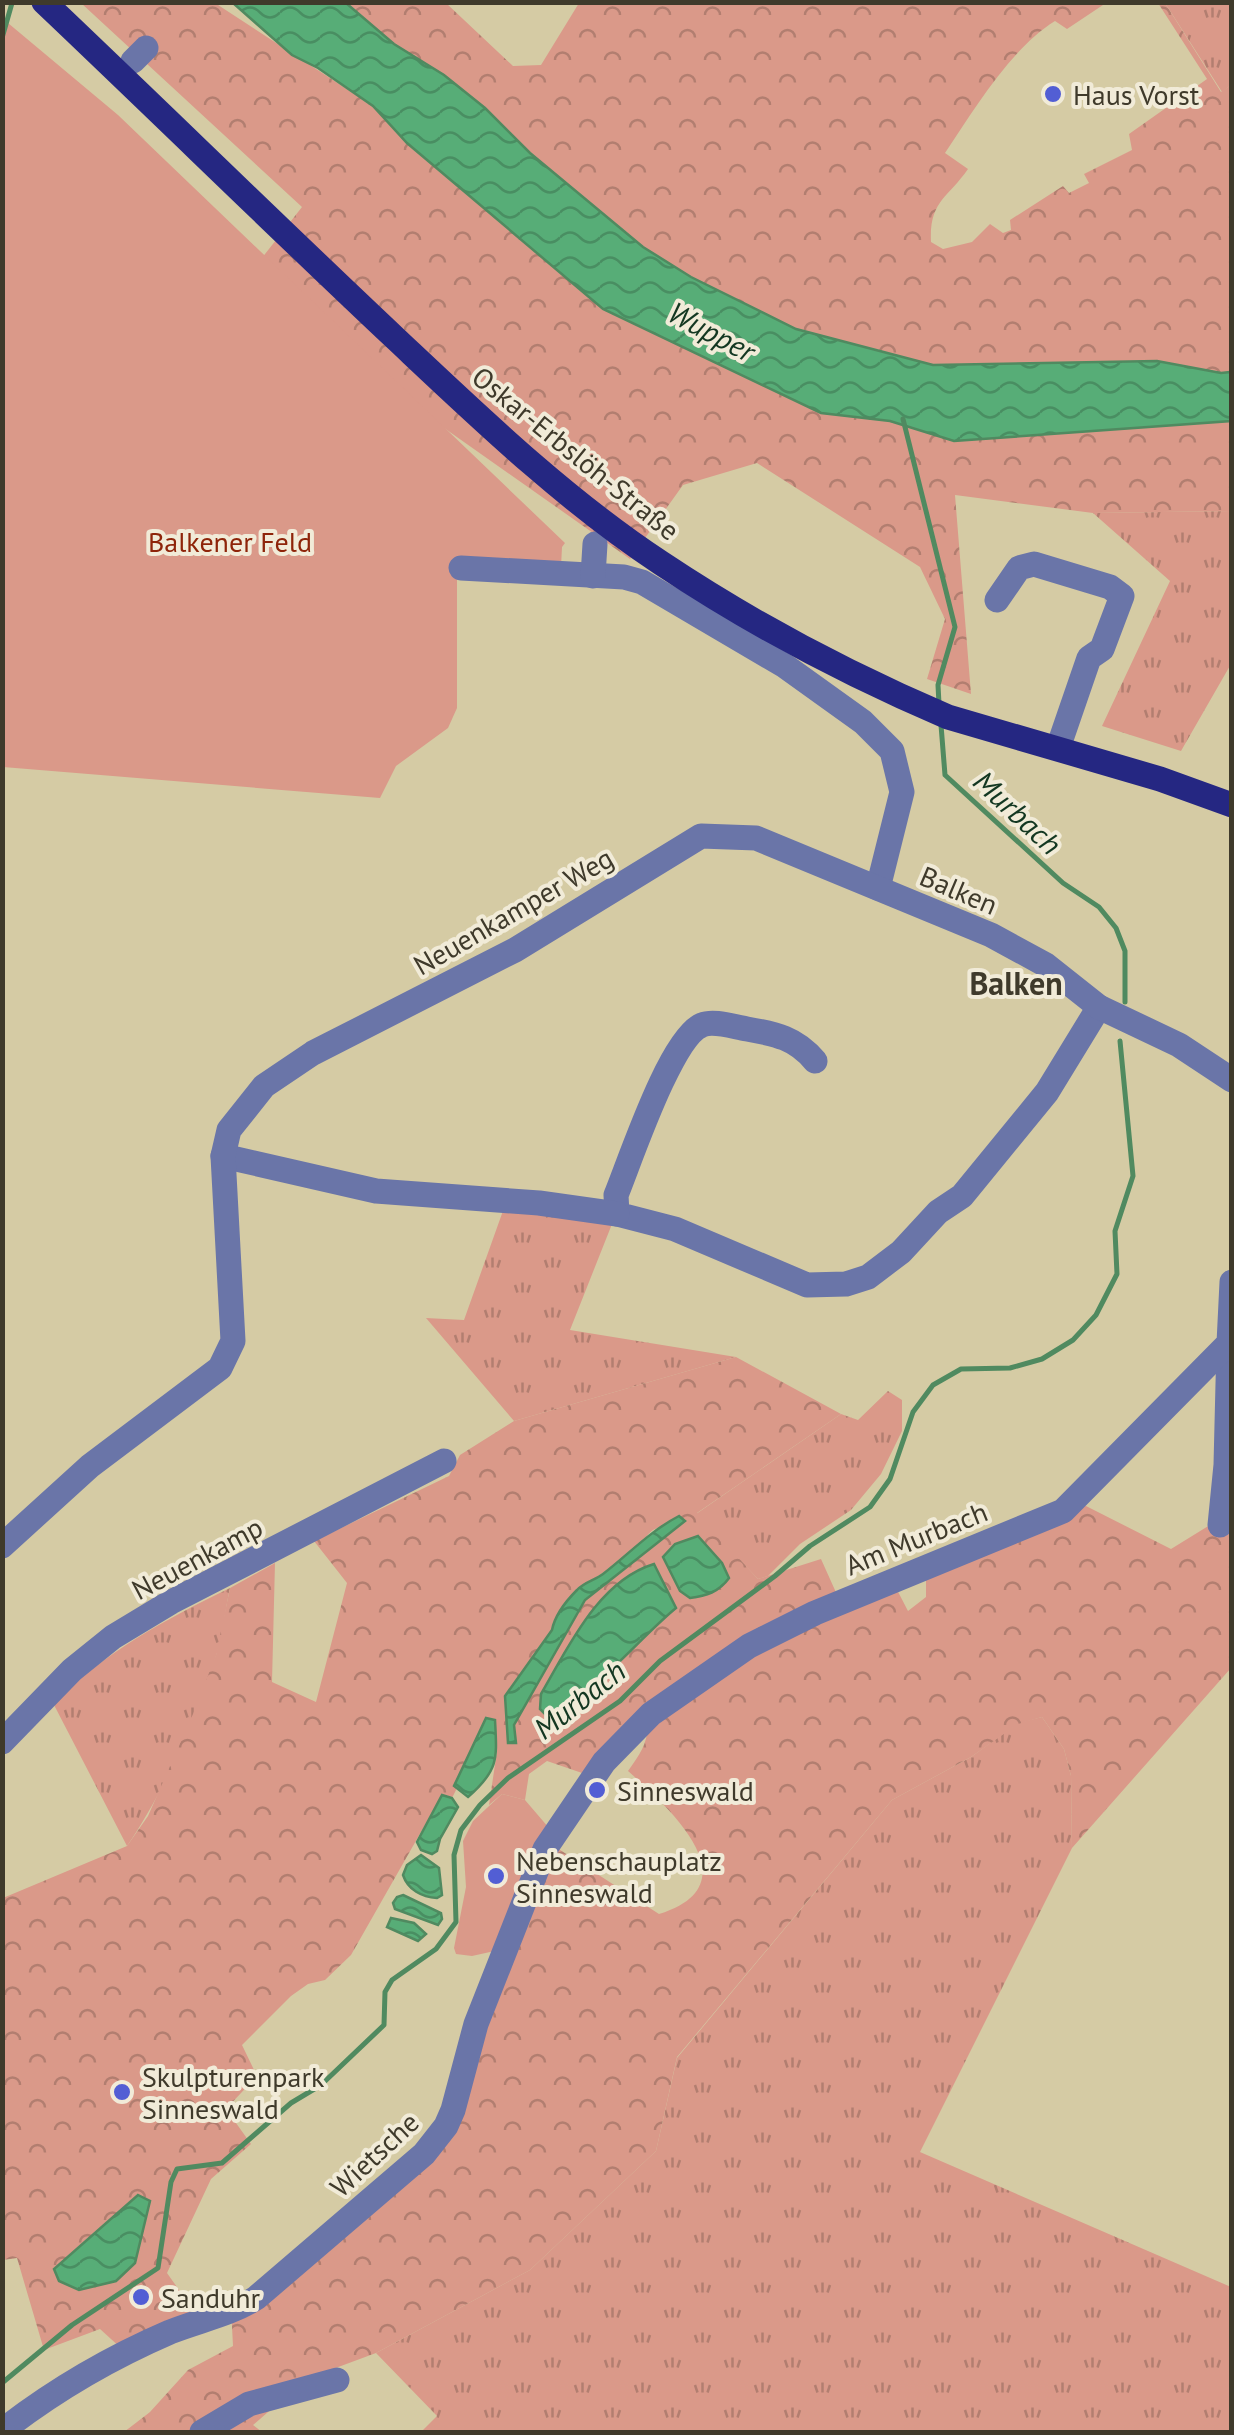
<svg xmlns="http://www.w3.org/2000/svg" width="1234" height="2435" font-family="'PT Sans',sans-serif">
	<defs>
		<pattern id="grass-tufts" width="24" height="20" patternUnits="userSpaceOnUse" patternTransform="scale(2.5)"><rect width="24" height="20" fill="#da9989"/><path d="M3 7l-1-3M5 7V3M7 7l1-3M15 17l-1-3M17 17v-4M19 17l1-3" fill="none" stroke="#b27e70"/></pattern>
		<pattern id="forest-crowns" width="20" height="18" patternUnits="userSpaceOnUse" patternTransform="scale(2.5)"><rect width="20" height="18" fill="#da9989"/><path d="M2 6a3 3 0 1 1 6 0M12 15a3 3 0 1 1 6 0" fill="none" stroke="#b27e70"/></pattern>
		<pattern id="water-waves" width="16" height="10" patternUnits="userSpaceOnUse" patternTransform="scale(2.5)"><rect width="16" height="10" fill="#57ad77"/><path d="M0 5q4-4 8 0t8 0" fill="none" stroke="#498e62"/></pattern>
	</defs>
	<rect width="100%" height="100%" fill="#d5cba4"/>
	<!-- grass -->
	<g fill="url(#grass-tufts)">
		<polygon points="1165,3 1231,3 1231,85 1222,92"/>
		<polygon points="1231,511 1231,664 1181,751 1102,726 1170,581 1093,513"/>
		<polygon points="504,1208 612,1224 570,1330 736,1357 514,1421 426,1318 464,1320"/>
		<polygon points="888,1391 902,1400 902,1431 881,1474 851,1510 800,1544 768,1576 758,1579 696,1514 841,1414 858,1420"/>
		<path d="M230,1588c-5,22 -7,46 -14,68 -19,61 -53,138 -89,190l-74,-143c54,-52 111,-83 177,-115z"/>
		<polygon points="1042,1717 1064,1749 1071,1776 1072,1848 920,2152 1231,2287 1231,2432 421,2432 437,2416 376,2353 530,2270 656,2151 677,2058 892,1800 971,1757 1018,1723"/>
	</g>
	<!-- forest -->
	<g fill="url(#forest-crowns)" fill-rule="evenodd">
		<polygon points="81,3 215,3 373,106 407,143 603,309 821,413 890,421 954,441 1231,421 1231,511 1093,513 955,495 971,694 927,679 945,619 920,567 757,463 683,485 630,559 369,375 254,268 302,207"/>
		<path d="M346,3h100l67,63 28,-1 38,-62h527l-39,26 -12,-8c-44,27 -81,89 -110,132l23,16c-20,29 -39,32 -37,73l12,7 29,-7 18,-18 13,9 8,-3 -1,-10 53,-34 6,7 20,-10 -5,-9 48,-24 -3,-16 78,-55 -49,-76h7l56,89 10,-7v287l-10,1 -64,-12 -224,4 -137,-36 -105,-52 -48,-30 -114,-94 -44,-45 -41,-33 -50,-31z"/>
		<path d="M736,1357l105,57 -144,99 61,66 63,-20 22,49 51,-24 14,27 18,-14v-23l114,-60 46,-8 85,43 60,-37v156l-159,180 -1,-72 -7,-27 -22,-32 -24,7 -47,33 -79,43 -215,257 -21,94 -126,119 -154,83 -70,26 -53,46 9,7h-138l26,-20 38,-42 45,-24 -2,-39 225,-184 25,-84 73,-193 105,68c96,-30 9,-107 -31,-143 13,-18 22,-30 19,-54l-65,56 -35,-12 -18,13 -4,26 -23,-6 -13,11 8,-54 -43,34 3,3 -5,10 -10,-3 -91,160 -26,25 -17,4 -17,12 -49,49 15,31 -31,33 25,35 -40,35 -44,94 27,38 -72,38 -22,-20 -56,21 -27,-92 -14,2v-362l124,-52 21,-30 45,-102 23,-59 14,-67 45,-25 -3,119 44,20 31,-119 -33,-42 135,-65 11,-21 54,-34zM684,1520l-99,80 -71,125 -9,-29 47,-66c10,-42 56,-55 85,-82 6,-6 10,-14 16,-18 9,-5 22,-7 31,-10zM642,1568l34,39 -118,103 -17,-16c28,-48 53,-94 101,-126z"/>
	</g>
	<!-- park -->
	<g fill="#da9989">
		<polygon points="2,18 118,115 565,543 562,547 561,567 457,575 457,708 448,728 396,766 380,798 3,767"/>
		<polygon points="502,1794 525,1800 549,1828 499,1950 472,1956 456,1954 454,1948 466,1887 463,1841 473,1821"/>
	</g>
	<!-- water -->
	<g fill="url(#water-waves)" stroke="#508a60" stroke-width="2.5">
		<polygon points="233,3 346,3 394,44 444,75 485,108 530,153 643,247 691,277 796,329 933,365 1157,361 1221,373 1231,372 1231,421 954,441 890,421 821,413 603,309 407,143 373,106 318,68 292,55"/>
		<path d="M679,1516l6,5 -100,79 -71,125 2,18h-8l-3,-47 47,-66c3,-15 14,-29 25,-40 7,-8 18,-10 26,-16 26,-20 47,-43 76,-58z"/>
		<path d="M698,1536l24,27 7,15c-10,14 -23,18 -39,20l-10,-7 -17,-34 12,-13z"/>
		<path d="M654,1564l22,44c-38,31 -84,90 -130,107l-6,-6 1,-15c27,-46 57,-113 113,-130z"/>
		<path d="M486,1718l9,2c2,39 4,50 -27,77l-14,-11z"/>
		<polygon points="442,1795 452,1798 458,1807 440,1839 437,1851 432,1854 421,1850 417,1842"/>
		<path d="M421,1855l18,13 3,27 -5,3c-15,-1 -29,-8 -34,-23l4,-10z"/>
		<polygon points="403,1895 441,1913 442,1919 438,1925 395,1909 393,1903 397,1897"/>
		<polygon points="391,1918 414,1923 426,1934 418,1941 387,1927"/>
		<polygon points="138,2195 150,2201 135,2263 116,2281 79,2290 59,2281 54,2269"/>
	</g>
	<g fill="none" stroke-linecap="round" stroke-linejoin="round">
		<!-- stream -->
		<g stroke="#508a60" stroke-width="5">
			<polyline points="2,38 12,3"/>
			<polyline points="903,419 955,627 938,685 939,704"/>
			<polyline points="941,725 945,775 1063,883 1099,907 1116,928 1125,951 1125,1002"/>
			<polyline points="2,2383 72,2325 158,2268 171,2182 177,2169 222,2163 291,2103 321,2085 384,2025 385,1992 392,1980 436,1949 456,1922 454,1855 461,1830 480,1805 508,1778 620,1701 660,1661 775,1576 810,1546 870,1507 890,1479 913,1412 933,1385 961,1369 1010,1368 1042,1359 1073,1340 1096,1315 1117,1274 1115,1231 1133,1176 1120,1041"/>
		</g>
		<!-- minor -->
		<g stroke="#6a75a8" stroke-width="25">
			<polyline points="133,61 146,48"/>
			<polyline points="461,568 624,577 642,582 785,666 863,722 892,751 902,792 878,888"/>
			<polyline points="593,576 595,544"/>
			<polyline points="997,600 1019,568 1034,564 1110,587 1122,596 1102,649 1089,658 1058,748"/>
			<path d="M815,1061c-19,-23 -39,-27 -68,-32 -13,-2 -33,-9 -45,-4 -31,12 -72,136 -86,170l1,19 58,15 132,56 39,-1 22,-7 33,-25 37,-40 24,-16 85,-104 52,-85"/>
			<polyline points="223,1156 376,1191 539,1203 617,1214"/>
			<polyline points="1220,1525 1226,1465 1229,1343"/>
			<polyline points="2,1546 90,1466 220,1368 233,1341 223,1156 229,1130 264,1086 313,1053 515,950 701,836 756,838 991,935 1046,965 1099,1007 1179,1045 1232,1080"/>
			<polyline points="2,1742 72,1670 113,1637 171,1602 444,1461"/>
			<path d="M2,2431c50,-39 110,-74 168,-99 30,-12 59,-17 86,-34l168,-144 22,-28 7,-16 23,-86 69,-175 59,-87 47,-48 98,-68 66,-33 248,-102 166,-168 3,-61"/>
			<polyline points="202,2432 249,2404 337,2380"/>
		</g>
		<!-- major -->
		<path stroke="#252782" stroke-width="25" d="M44,2c118,112 233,225 351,336 84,79 169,161 266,225 90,60 186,111 287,154l212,62 72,26"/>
	</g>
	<!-- markers -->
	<g fill="#525ed4" stroke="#f1ebd8" stroke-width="4">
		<circle cx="1053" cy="94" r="10"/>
		<circle cx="597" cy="1790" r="10"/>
		<circle cx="496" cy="1876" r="10"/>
		<circle cx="122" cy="2092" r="10"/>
		<circle cx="141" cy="2297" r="10"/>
	</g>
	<g text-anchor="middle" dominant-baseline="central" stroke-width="8" stroke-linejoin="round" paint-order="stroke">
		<!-- poi labels -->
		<g font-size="28" fill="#3f3a2b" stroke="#f1ebd8" text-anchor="start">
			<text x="1073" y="94">Haus Vorst</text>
			<text x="617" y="1790">Sinneswald</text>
			<text x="516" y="1860">Nebenschauplatz<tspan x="516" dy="32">Sinneswald</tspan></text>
			<text x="142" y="2076">Skulpturenpark<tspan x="142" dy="32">Sinneswald</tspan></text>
			<text x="161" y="2297">Sanduhr</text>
		</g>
		<!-- street labels -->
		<g font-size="28" fill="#3f3a2b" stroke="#f1ebd8">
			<text transform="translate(576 453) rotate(39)">Oskar-Erbslöh-Straße</text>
			<text transform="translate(959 890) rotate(23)">Balken</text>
			<text transform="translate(513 911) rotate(-30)">Neuenkamper Weg</text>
			<text transform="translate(916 1538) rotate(-22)">Am Murbach</text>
			<text transform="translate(197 1558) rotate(-28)">Neuenkamp</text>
			<text transform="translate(374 2154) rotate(-43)">Wietsche</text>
		</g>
		<!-- park labels -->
		<g font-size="28" fill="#8e2409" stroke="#f1ebd8">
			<text x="230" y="541">Balkener Feld</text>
		</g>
		<!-- water labels -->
		<g font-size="30" font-style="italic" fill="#133721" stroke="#f1ebd8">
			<text transform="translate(712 331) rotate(28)">Wupper</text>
			<text transform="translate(1018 812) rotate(43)">Murbach</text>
			<text transform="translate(579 1699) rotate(-38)">Murbach</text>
		</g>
		<!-- quarter labels -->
		<g font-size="32" font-weight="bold" fill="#3f3a2b" stroke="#f1ebd8">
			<text x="1016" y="983">Balken</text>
		</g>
	</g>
	<!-- border -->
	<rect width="1234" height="2435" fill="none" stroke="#3f3a2b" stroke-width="10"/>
</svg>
